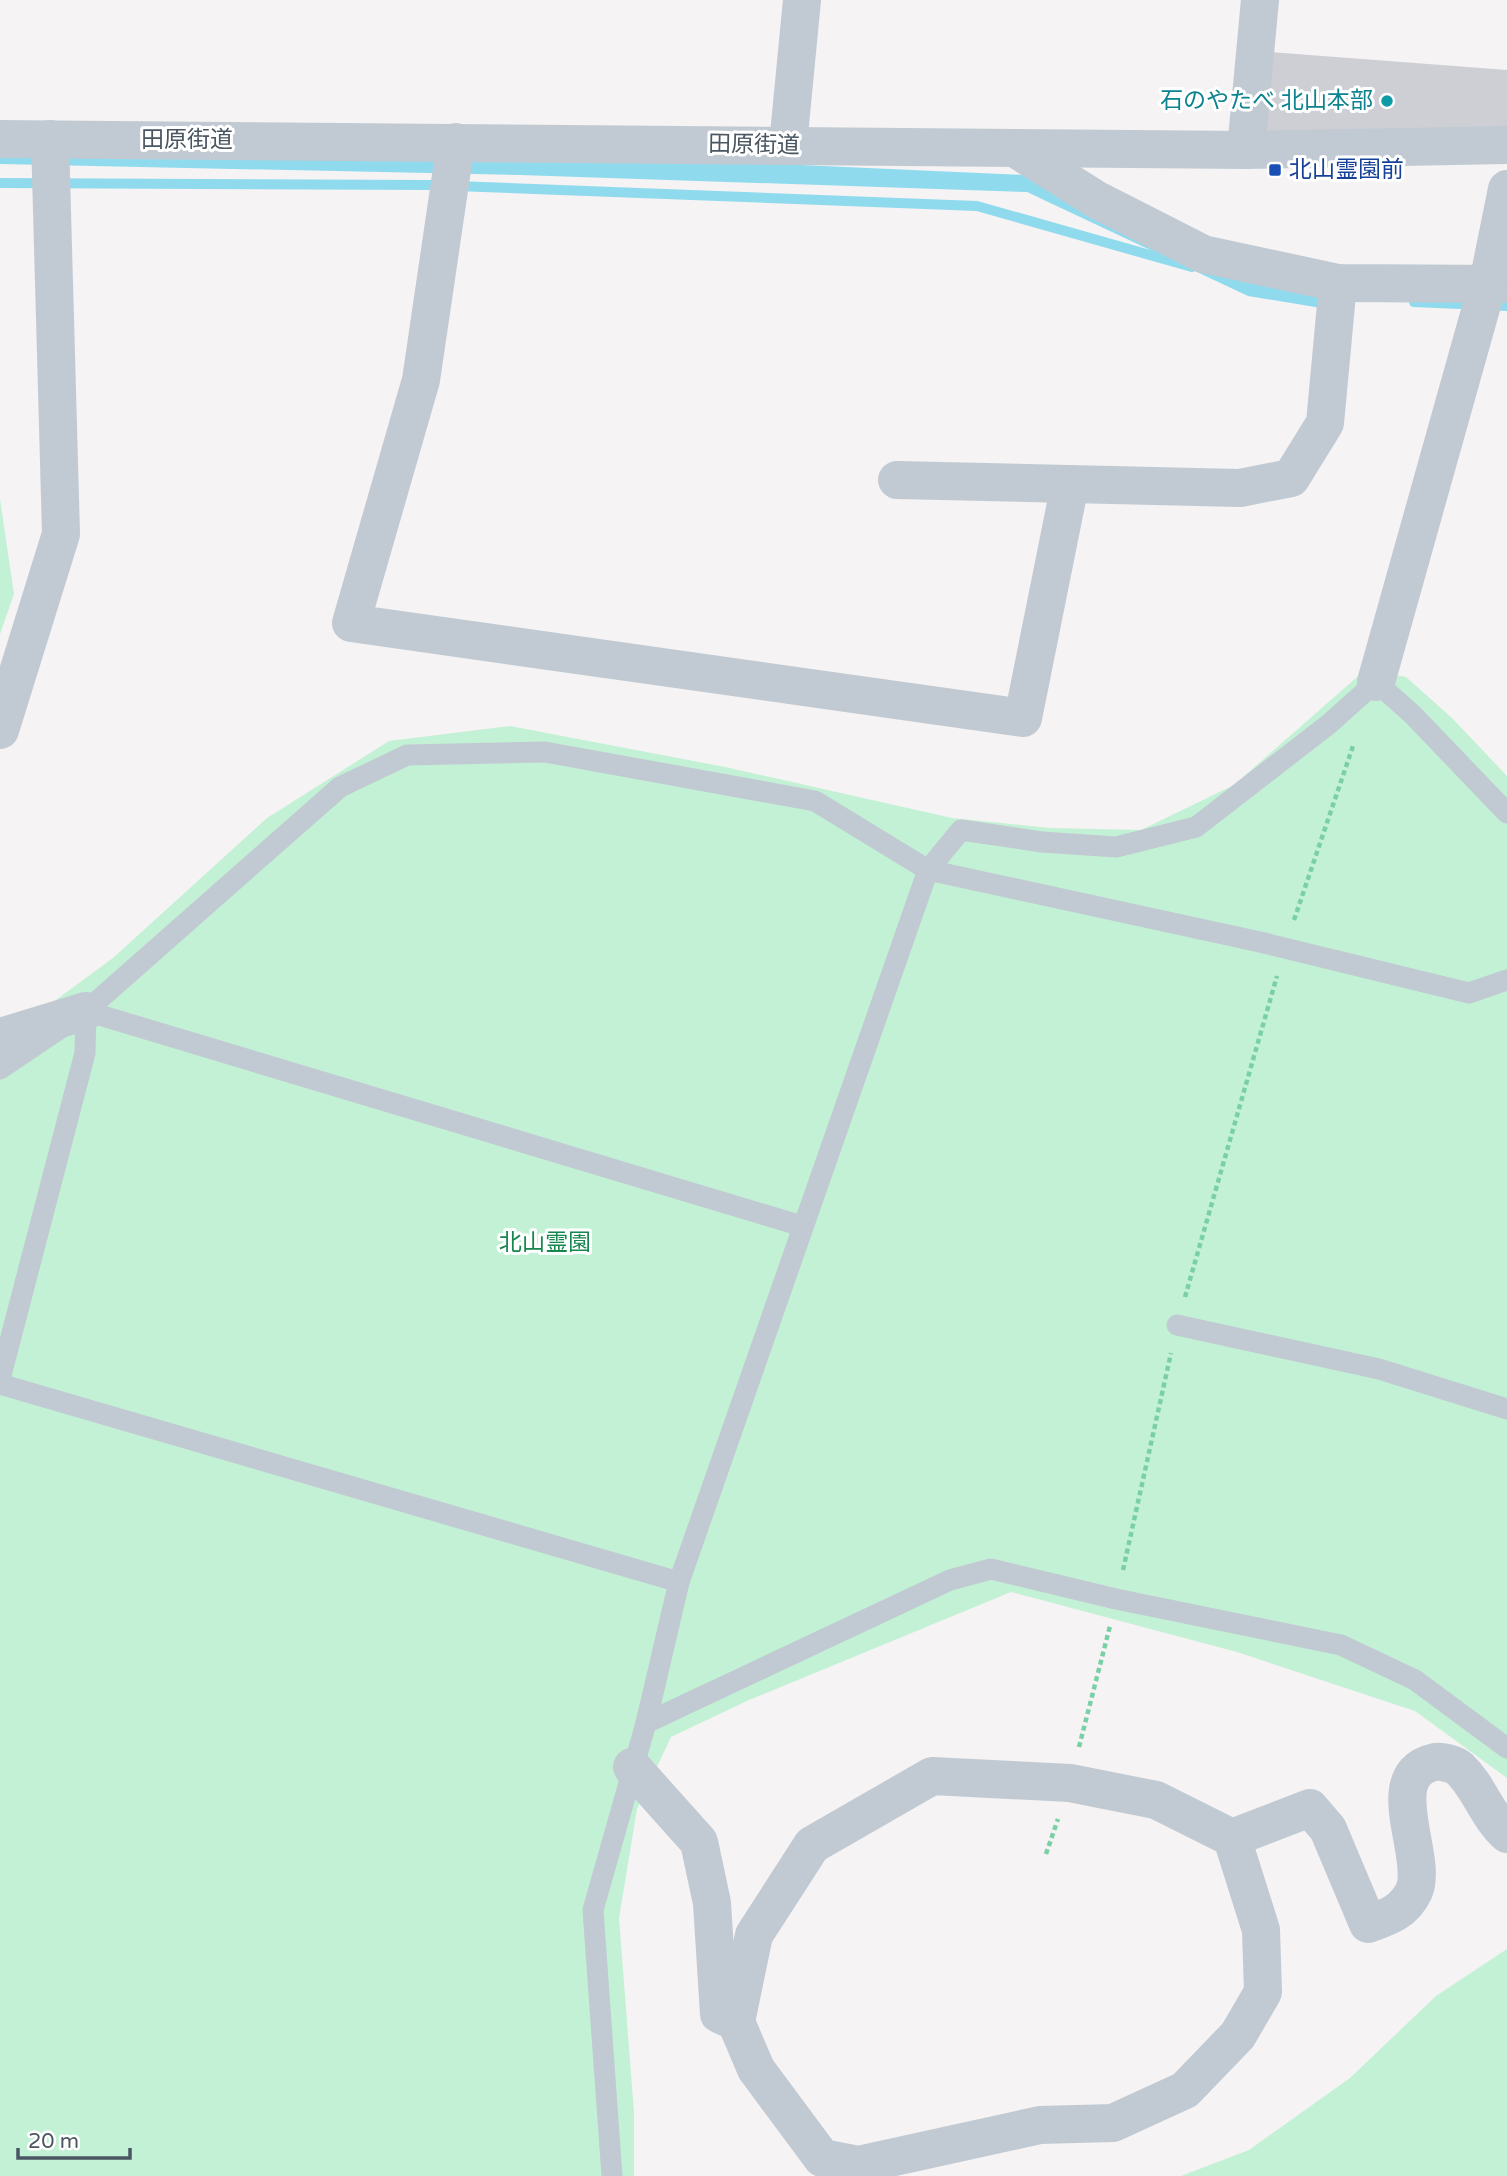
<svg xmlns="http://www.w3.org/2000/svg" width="1507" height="2176" font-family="'Varela Round','Noto Sans JP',sans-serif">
	<rect width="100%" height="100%" fill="#f5f3f3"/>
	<!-- green -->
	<g fill="#c3f1d5">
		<polygon points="0,499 14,594 0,634"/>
		<polygon points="1365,670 1406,677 1452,718 1507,776 1507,1778 1415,1711 1237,1652 1011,1592 749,1700 671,1737 637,1809 619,1918 634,2113 634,2176 0,2176 0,1041 113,958 267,818 389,741 510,726 725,767 952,818 1050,828 1141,830 1234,785"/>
		<polygon points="1507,1949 1507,2176 1181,2176 1249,2150 1350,2078 1436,1996"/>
	</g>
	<!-- water -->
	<polygon fill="#90daee" points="0,152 710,161 1026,175 1319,294 1321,308 1248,296 1027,192 520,175 0,164"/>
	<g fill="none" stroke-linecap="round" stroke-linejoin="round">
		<!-- stream -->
		<g stroke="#90daee" stroke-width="10">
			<polyline points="0,183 429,185 977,206 1192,267"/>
			<polyline points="1414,302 1507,306"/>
		</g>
	</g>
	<!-- building -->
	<polygon fill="#cdcfd5" points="1270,52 1507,70 1507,135 1264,133"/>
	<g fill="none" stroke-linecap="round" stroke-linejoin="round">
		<!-- path -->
		<g stroke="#7ad0a6" stroke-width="4.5" stroke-dasharray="5 3.5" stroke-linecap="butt">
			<polyline points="1294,920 1354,743"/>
			<polyline points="1185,1297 1277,976"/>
			<polyline points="1123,1570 1171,1353"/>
			<polyline points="1079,1747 1110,1626"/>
			<polyline points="1046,1854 1058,1819"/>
		</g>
		<!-- service -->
		<g stroke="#c1cad2" stroke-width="21">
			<polyline points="86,1011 802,1226"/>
			<polyline points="0,1069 86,1011 340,787 407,755 545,752 815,801 928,870 1260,942 1469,993 1507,980"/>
			<polyline points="1177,1325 1379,1369 1507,1409"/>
			<polyline points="0,1379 85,1053 86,1011"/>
			<polyline points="0,1384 679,1582"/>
			<polyline points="646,1723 679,1582 928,870 961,830 1042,842 1116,847 1196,827 1329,724 1376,682 1413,715 1507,813"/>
			<polyline points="612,2176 593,1910 646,1723 950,1580 991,1569 1116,1599 1341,1645 1415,1680 1507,1748"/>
		</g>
		<!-- minor -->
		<g stroke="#c1cad2" stroke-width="38">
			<polyline points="456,142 421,380 351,623 1023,718 1070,484"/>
			<polyline points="788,145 802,0"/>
			<polyline points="1016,149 1097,200 1203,254 1338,283 1507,284"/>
			<polyline points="1246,150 1260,0"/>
			<polyline points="897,480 1240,488 1291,478 1325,423 1338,283"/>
			<polyline points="0,730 61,534 50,139"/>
			<polyline points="0,1037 86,1011"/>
			<polyline points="632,1767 699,1842 712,1903 719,2014 736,2022 756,2069 822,2158 858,2165 1040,2125 1113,2123 1185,2090 1238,2035 1263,1992 1261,1930 1232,1838 1156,1800 1070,1783 932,1776 812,1845 754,1935 736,2022"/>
			<path d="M1232,1838l78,-30 18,21 40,95c20,-7 36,-12 46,-33 15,-34 -36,-117 21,-129 6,-1 20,2 25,7 19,18 27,47 47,65"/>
		</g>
		<!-- tertiary -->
		<g stroke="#c1cad2" stroke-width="38">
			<polyline points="0,139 1246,150 1507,145"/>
			<polyline points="1376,682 1488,283 1507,189"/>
		</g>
	</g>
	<!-- markers -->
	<circle fill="#0f9aa8" stroke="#fff" stroke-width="2.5" cx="1387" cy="101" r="7"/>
	<rect fill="#1a4fb4" stroke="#fff" stroke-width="2.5" x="1268" y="163" width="14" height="14" rx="3.5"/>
	<g text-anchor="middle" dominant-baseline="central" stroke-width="6" stroke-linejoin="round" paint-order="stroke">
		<!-- culture labels -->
		<g font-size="23" fill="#0d838f" stroke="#fff" text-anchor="end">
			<text x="1373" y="101">石のやたべ 北山本部</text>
		</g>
		<!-- street labels -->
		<g font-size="23" fill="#4a5661" stroke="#fff">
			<text x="187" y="140">田原街道</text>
			<text transform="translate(754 145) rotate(1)">田原街道</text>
		</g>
		<!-- transit labels -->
		<g font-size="23" fill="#164399" stroke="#fff" text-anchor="start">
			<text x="1289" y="170">北山霊園前</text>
		</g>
		<!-- park labels -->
		<g font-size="23" fill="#17864f" stroke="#fff">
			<text x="545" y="1243">北山霊園</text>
		</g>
	</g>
	<!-- scale -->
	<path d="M18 2148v10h112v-10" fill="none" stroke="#4a5661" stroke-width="3.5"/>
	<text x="28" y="2148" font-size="21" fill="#4a5661" stroke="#ffffff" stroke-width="5" paint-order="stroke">20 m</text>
</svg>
